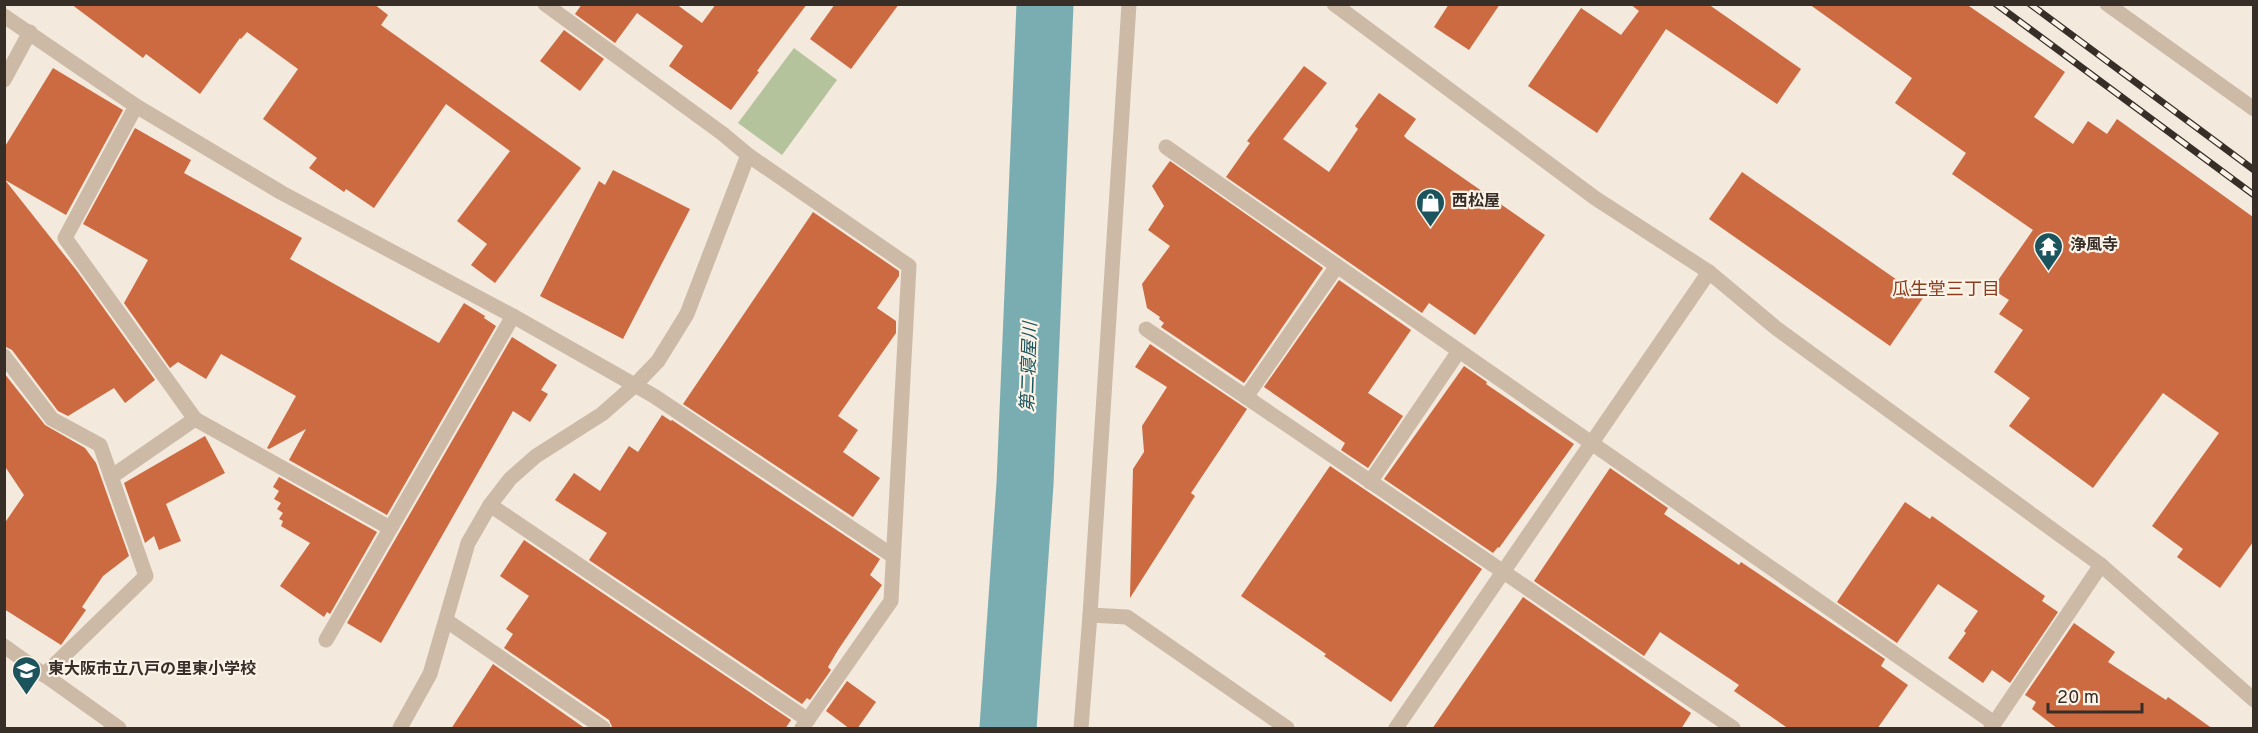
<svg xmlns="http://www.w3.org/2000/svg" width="2258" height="733" font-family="Overpass,'Noto Sans JP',sans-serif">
	<rect width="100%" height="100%" fill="#f3e9dc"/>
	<!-- green -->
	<polygon fill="#b4c39b" points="794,48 837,80 782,155 738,123"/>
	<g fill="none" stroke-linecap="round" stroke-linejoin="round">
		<!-- river -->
		<polyline stroke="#79adb2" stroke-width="57" points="1008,728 1025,484 1045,4"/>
	</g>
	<!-- building -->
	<g fill="#cc6a41">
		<polygon points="71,4 374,4 388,15 381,25 581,168 495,283 471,265 487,244 457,221 510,151 446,104 374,208 346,189 344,192 309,168 317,158 263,119 298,69 247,32 241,39 240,38 200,94 146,54 143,58"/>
		<polygon points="582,4 676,4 702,23 716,4 807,4 757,71 759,72 731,110 669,66 683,46 637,13 615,43 575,14"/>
		<polygon points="835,4 899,4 851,69 810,39"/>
		<polygon points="1449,4 1500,4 1469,50 1434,27"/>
		<polygon points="1630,4 1708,4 1801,69 1777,104 1666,29 1597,133 1528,86 1581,8 1621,35 1639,11"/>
		<polygon points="1809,4 1966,4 2065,72 2034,117 2073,144 2088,121 2107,134 2117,119 2253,217 2253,542 2220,588 2177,557 2183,549 2152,526 2219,433 2163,393 2093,488 2009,426 2030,398 1994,372 2023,330 1999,314 2009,300 1992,289 2033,230 1952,174 1966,153 1895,103 1912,78"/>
		<polygon points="564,30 604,59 580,91 540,61"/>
		<polygon points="1304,66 1327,83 1283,139 1329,172 1358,129 1355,126 1379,93 1416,119 1404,136 1407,139 1545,235 1475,335 1429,303 1422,313 1226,177 1250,143 1247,141"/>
		<polygon points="53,68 123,110 66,215 5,180 77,271 155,380 125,403 114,388 68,416 58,411 12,350 4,346 4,148"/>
		<polygon points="135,128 191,160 184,173 302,238 290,259 439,343 464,303 485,316 484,318 496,326 387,515 289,460 306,429 269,449 267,448 296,396 221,354 206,379 178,362 170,368 124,303 148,260 83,224"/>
		<polygon points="1170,161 1323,268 1244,383 1161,327 1164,323 1159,319 1160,317 1147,308 1142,284 1170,246 1148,230 1164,206 1152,186"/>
		<polygon points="613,170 690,209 623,339 540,296 599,181 605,185"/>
		<polygon points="1742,172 1923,298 1890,346 1709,219"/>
		<polygon points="813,212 899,271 899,276 877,308 896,321 896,333 838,416 858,430 843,452 880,478 853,517 683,404"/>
		<polygon points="1339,280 1411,330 1368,393 1403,416 1368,468 1341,450 1345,443 1264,387"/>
		<polygon points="512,337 557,365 541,390 548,394 530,422 513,411 381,643 347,623"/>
		<polygon points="1150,344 1247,409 1191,493 1195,496 1130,598 1133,469 1144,452 1142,426 1167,387 1135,367"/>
		<polygon points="1464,366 1487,382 1486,384 1574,444 1499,548 1498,547 1493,553 1384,479"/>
		<polygon points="4,373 45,425 85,448 96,463 129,556 103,576 82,607 86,610 61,645 4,609 4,524 24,495 4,465"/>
		<polygon points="662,415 671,421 672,420 880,559 870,575 882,585 838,650 828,667 831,670 810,700 807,698 802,704 589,560 607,533 555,500 574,473 600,491 629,446 638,452"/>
		<polygon points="205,436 225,473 166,504 181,541 159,550 154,536 145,543 124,483"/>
		<polygon points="1330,466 1482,569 1391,702 1324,656 1326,654 1241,596"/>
		<polygon points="1610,468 1668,508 1664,514 1739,565 1741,562 1885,659 1881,666 1908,685 1877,729 1789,729 1734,691 1739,685 1660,632 1644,656 1534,581"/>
		<polygon points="279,477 377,532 330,614 327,612 324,617 280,586 310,543 281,526 283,521 279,519 283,513 277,509 281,503 274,499 279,491 273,487"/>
		<polygon points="1905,502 1930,519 1932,516 2045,596 2042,601 2058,612 2010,683 1992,670 1983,683 1948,658 1966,633 1964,631 1978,611 1938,584 1897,643 1837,602"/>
		<polygon points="524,540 791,720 785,729 613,729 609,720 504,648 513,634 506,629 529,596 500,576"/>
		<polygon points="1523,597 1691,713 1681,729 1432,729"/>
		<polygon points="2074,623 2115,652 2108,662 2166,700 2168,697 2213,729 2058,729 2032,709 2036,702 2025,695"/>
		<polygon points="493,664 586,729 451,729"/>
		<polygon points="847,681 876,702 857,729 850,729 826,711"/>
	</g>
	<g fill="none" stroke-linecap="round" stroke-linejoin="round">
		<!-- minor -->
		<g stroke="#ccbaa7" stroke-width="15">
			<polyline points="545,4 723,134 748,155 909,266 891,601 802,728"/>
			<polyline points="1334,4 1595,198 1709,272 1776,328 2101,565 2254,700"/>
			<polyline points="2107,4 2254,109"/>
			<polyline points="4,16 136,106 282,193 513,316 654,396 893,556"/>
			<polyline points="4,80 30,32"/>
			<polyline points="136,106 65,238 195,419"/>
			<polyline points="1166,147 1994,723"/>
			<polyline points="1146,329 1733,728"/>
			<polyline points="4,356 52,419 100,445 146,576 44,675"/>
			<polyline points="1246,397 1337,266"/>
			<polyline points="111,477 195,419 390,528"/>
			<polyline points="1370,482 1459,351"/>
			<polyline points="490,505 808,720"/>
			<polyline points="1090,615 1127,617 1287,728"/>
			<polyline points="447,621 603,728"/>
			<polyline points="326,640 513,316"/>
			<polyline points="4,646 119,728"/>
			<polyline points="400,728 430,674 468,543 490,505 510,479 536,456 602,414 634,386 658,361 687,314 748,155"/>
			<polyline points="1081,728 1090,615 1129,4"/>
			<polyline points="1396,728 1709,272"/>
			<polyline points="1991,728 2101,565"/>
		</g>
		<defs>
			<g id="rail">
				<polyline points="1996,4 2254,195"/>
				<polyline points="2030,4 2254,170"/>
			</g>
		</defs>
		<!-- rail casing -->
		<use href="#rail" stroke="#382e28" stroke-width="7"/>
		<!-- rail -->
		<use href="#rail" stroke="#fbf3e8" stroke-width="4.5" stroke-dasharray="14" stroke-linecap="butt"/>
	</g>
	<!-- icons -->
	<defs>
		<symbol id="shop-pin" viewBox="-11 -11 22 30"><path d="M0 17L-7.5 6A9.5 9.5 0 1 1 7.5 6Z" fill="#1b545c" stroke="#fbf3e8"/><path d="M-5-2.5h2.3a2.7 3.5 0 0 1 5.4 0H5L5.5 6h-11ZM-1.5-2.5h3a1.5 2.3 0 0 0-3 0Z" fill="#fff"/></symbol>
		<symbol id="temple-pin" viewBox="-11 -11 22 30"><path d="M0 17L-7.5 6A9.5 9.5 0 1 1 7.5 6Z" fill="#1b545c" stroke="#fbf3e8"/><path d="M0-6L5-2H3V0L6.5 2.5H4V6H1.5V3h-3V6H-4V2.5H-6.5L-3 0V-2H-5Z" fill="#fff"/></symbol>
		<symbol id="school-pin" viewBox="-11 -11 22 30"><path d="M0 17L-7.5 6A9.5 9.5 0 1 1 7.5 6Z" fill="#1b545c" stroke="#fbf3e8"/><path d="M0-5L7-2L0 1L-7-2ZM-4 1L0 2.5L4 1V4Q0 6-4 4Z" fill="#fff"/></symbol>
	</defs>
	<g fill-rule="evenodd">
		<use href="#shop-pin" x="1414" y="186" width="33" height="45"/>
		<use href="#temple-pin" x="2032" y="230" width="33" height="45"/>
		<use href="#school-pin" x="10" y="654" width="33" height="45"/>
	</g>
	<g text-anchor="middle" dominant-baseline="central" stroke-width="4.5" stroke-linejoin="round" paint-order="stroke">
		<!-- poi labels -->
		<g font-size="16" font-weight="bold" fill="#382e28" stroke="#fbf3e8" text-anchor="start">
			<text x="1452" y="202">西松屋</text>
			<text x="2070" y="246">浄風寺</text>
			<text x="48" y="670">東大阪市立八戸の里東小学校</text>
		</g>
		<!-- neighbourhood labels -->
		<g font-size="18" fill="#8b3c1c" stroke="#fbf3e8">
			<text x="1946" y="290">瓜生堂三丁目</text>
		</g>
		<!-- water labels -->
		<g font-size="18" font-style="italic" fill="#1b545c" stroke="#fbf3e8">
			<text transform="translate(1030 367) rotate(-88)">第二寝屋川</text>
		</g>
	</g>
	<!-- border -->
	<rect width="2258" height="733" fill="none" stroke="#382e28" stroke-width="12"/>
	<!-- scale -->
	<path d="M2048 703v9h94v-9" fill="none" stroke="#382e28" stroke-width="3"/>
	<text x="2057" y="703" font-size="18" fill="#382e28" stroke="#fbf3e8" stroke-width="4.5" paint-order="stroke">20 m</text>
</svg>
